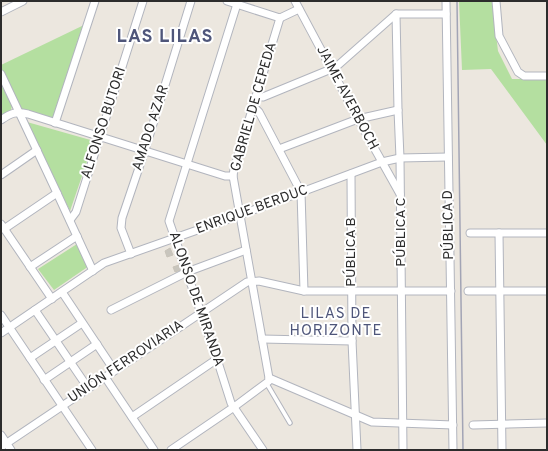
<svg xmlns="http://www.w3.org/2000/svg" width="548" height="451" font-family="Overpass,sans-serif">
	<rect width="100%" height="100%" fill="#ece7df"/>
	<!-- green -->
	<g fill="#b4dfa0">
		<polygon points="459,1 492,1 498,51 512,79 547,79 547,145 491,69 462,70"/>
		<polygon points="84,25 53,120 19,109 1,72 1,65"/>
		<polygon points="1,84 12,106 11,110 1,116"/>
		<polygon points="27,122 94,141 70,211"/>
		<polygon points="77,244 89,266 54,290 38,269"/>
	</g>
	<!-- building -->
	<g fill="#c8c5bd" stroke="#c8c3b9">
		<polygon points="170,248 173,255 167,257 165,251"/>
		<polygon points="179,265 181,270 175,272 173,267"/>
	</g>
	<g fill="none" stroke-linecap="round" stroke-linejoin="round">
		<defs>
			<polyline id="service" points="267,384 290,423"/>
			<g id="minor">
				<polyline points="227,1 280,18 299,9"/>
				<polyline points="295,1 358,119 400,194"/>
				<polyline points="446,1 453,450"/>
				<polyline points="496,1 499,36 518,72 524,76 547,76"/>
				<polyline points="237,4 169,221 217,359 231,403 263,450"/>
				<polyline points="1,12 23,1"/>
				<polyline points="396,14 398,110 400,158 403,450"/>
				<polyline points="1,74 57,193 93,271"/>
				<polyline points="256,96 263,97 336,67 396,14 446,14"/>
				<polyline points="253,106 259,112 301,192 304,291"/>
				<path d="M1,120c10,-7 15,-9 27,-6l197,62h8"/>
				<polyline points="55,123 95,1"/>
				<polyline points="279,149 358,119 398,110"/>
				<polyline points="351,174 352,341 357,450"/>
				<polyline points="1,175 37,150"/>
				<polyline points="70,220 76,212 143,1"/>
				<polyline points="1,224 52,299"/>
				<polyline points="4,229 57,193"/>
				<polyline points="470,233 547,233"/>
				<polyline points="499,233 502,450"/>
				<polyline points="131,254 121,228 122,218 145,150 191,1"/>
				<polyline points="30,267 77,236"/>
				<polyline points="468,291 547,291"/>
				<polyline points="62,292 114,370"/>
				<polyline points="35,310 88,388"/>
				<polyline points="111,310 187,272 246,250"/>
				<polyline points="1,315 92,450"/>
				<polyline points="1,333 104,263 240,215 382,162 400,158 448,157"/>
				<polyline points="262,339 352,341"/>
				<polyline points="30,358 82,323"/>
				<polyline points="105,377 154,450"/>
				<polyline points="269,378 372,422 453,425"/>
				<polyline points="44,380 97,344"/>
				<polyline points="132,417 217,359"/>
				<polyline points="473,425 547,423"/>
				<polyline points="1,435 11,450"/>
				<polyline points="1,447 247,282 259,281 304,291 451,291"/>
				<polyline points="171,450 234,407 269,381 269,378 233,176 234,169 280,18"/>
			</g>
		</defs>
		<!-- service casing -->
		<use href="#service" stroke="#b2b5be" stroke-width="5.5"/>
		<!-- minor casing -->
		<use href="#minor" stroke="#b2b5be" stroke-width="9"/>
		<!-- service -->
		<use href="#service" stroke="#fff" stroke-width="3.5"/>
		<!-- minor -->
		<use href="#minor" stroke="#fff" stroke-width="7"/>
		<!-- rail -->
		<polyline stroke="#a2a4b5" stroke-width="1.5" points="457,1 463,450"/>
	</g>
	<g text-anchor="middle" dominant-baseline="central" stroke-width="4" stroke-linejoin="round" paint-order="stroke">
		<!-- street labels -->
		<g font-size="14" fill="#2c2c2c" stroke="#fff">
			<text transform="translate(347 98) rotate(62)">JAIME AVERBOCH</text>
			<text transform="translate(254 107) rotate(-74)">GABRIEL DE CEPEDA</text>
			<text transform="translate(104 123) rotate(-72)">ALFONSO BUTORI</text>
			<text transform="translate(151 128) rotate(-72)">AMADO AZAR</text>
			<text transform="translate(252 210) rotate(-20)">ENRIQUE BERDUC</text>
			<text transform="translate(449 225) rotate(-91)">PÚBLICA D</text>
			<text transform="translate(401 232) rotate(-90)">PÚBLICA C</text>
			<text transform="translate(351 252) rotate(-90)">PÚBLICA B</text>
			<text transform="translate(196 299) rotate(71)">ALONSO DE MIRANDA</text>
			<text transform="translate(126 362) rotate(-34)">UNIÓN FERROVIARIA</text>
		</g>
		<!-- neighbourhood labels -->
		<g font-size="15" letter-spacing="1" fill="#4f567a" stroke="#fff">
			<text x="336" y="314">LILAS DE<tspan x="336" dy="17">HORIZONTE</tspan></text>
		</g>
		<!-- district labels -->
		<g font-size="18" font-weight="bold" letter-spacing="1" fill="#4f567a" stroke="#fff">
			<text x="165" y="37">LAS LILAS</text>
		</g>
	</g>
	<!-- border -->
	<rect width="548" height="451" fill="none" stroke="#2c2c2c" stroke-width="4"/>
</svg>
